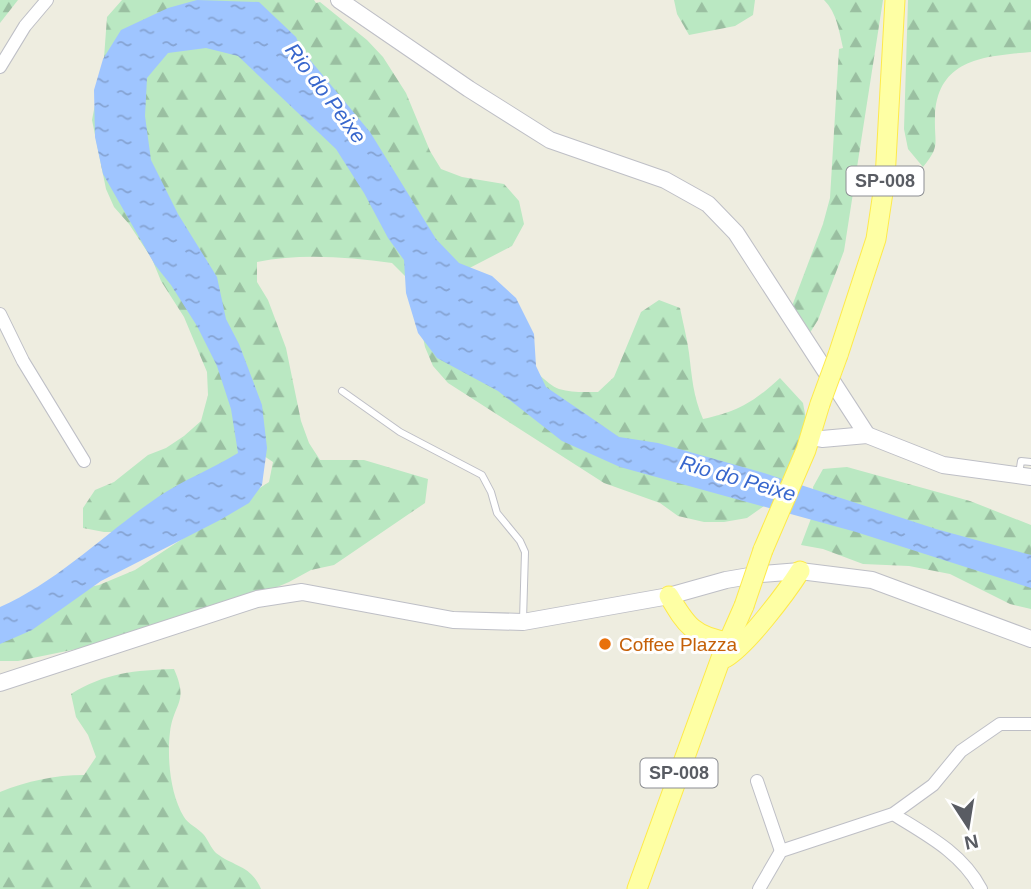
<svg xmlns="http://www.w3.org/2000/svg" width="1031" height="889" font-family="Helvetica,sans-serif">
	<defs>
		<pattern id="forest-firs" width="22" height="20" patternUnits="userSpaceOnUse" patternTransform="scale(1.75)"><rect width="22" height="20" fill="#bae8c2"/><path d="M5 1l3.5 6h-7zM16 11l3.5 6h-7z" fill="#9abfa1"/></pattern>
		<pattern id="water-ripples" width="26" height="14" patternUnits="userSpaceOnUse" patternTransform="scale(1.75)"><rect width="26" height="14" fill="#9fc5ff"/><path d="M2 4q2-2 4 0t4 0M15 11q2-2 4 0t4 0" fill="none" stroke="#85a3d2"/></pattern>
	</defs>
	<rect width="100%" height="100%" fill="#eeede0"/>
	<!-- forest -->
	<g fill="url(#forest-firs)">
		<polygon points="0,0 18,0 0,23"/>
		<path d="M122,0h192l2,3 4,-1 47,38 16,17 23,36 24,58 11,18 21,8 42,7 15,17 5,23 -12,22 -54,28c19,24 77,107 101,115 13,4 26,3 39,3l16,-15 27,-65 18,-12 21,8c3,15 7,30 9,45 3,24 4,43 14,66 34,-7 51,-17 77,-41l23,25 5,27 -7,21 -37,55 -17,12 -23,4h-20l-26,-6 -18,-13 -56,-20 -156,-100 -15,-17 -8,-19 -10,-49 -7,-19 -16,-16c-45,-6 -91,-10 -135,-1v20l11,18 18,48 15,73 8,22 11,17h44l64,19 -3,24 -91,62 -23,5 -22,12 -110,46 -161,33h-18v-41l76,-30 23,-5 36,-15 134,-88 4,-20 -18,-12 -131,82h-20l-21,-4v-20l12,-18 19,-8 34,-27 18,-7 18,-12 17,-15 7,-26 -1,-23 -23,-55 -23,-36 -9,-22 -23,-35 -15,-17 -8,-18 -14,-69 12,-62 3,-41z"/>
		<polygon points="674,0 755,0 753,15 735,26 689,35 677,14"/>
		<path d="M824,0h59l-39,251 -26,69 -12,19 -17,-25 34,-90 7,-26 9,-149 4,-1c-4,-17 -6,-35 -19,-48z"/>
		<path d="M908,0h123v52c-46,4 -94,6 -96,65 -1,27 6,28 -12,50l-15,-18 -4,-20z"/>
		<polygon points="847,467 970,501 1031,525 1031,609 1010,604 950,574 909,566 863,564 823,549 801,545 815,508 813,487 823,469"/>
		<path d="M174,669c15,34 0,33 -4,63 -3,26 0,62 14,85 4,7 14,11 20,18 4,5 7,13 12,18 18,14 35,12 45,36h-261v-97c27,-11 55,-17 84,-17l12,-18 -8,-22 -12,-18 -5,-23c33,-21 65,-24 103,-25z"/>
	</g>
	<!-- water -->
	<path fill="url(#water-ripples)" d="M197,0l62,2 37,35 5,12 69,83 66,107 23,24 33,13 24,22 18,36 2,32 10,21 44,30 29,20 39,6 106,30 172,56 95,26v33l-175,-56 -236,-65 -58,-26 -64,-50 -61,-33 -19,-25 -12,-40 -2,-33 -16,-22 -24,-45 -28,-44 -98,-93 -32,-8 -38,5 -21,25 -2,38 6,44 27,54 39,63 9,42 13,25 23,61 5,43 -5,37 -13,18 -29,17 -119,61 -69,49 -32,14v-37c59,-26 105,-74 158,-110 25,-17 54,-28 80,-44l-7,-44 -14,-43 -20,-40 -26,-41 -16,-20 -52,-91 -8,-37 -1,-47 9,-31 18,-29 47,-22z"/>
	<g fill="none" stroke-linecap="round" stroke-linejoin="round">
		<defs>
			<g id="service">
				<polyline points="342,391 400,432 482,475 491,492 497,513 520,541 525,552 523,620"/>
				<polyline points="1019,474 1021,461 1031,462"/>
			</g>
			<g id="minor">
				<polyline points="0,67 25,26 47,0"/>
				<polyline points="0,314 23,361 84,461"/>
				<polyline points="757,781 781,851"/>
				<path d="M893,814c34,21 69,39 88,75"/>
				<polyline points="759,889 781,851 893,814 933,785 961,751 1000,724 1031,724"/>
			</g>
			<g id="tertiary">
				<polyline points="339,0 469,89 550,140 665,180 708,204 736,233 867,435"/>
				<polyline points="811,437 822,439 867,435 943,465 1031,477"/>
				<polyline points="0,683 257,599 302,592 453,620 523,622 669,596 726,580 761,574 800,571 872,580 1031,639"/>
			</g>
			<g id="primary">
				<polyline points="838,355 876,239 885,179 895,0"/>
				<polyline points="763,550 806,450 820,404"/>
				<path d="M669,596c17,29 25,41 60,46"/>
				<path d="M725,658c22,-13 61,-65 75,-87"/>
				<polyline points="637,889 721,658 744,606"/>
			</g>
		</defs>
		<!-- service casing -->
		<use href="#service" stroke="#bebfc6" stroke-width="8"/>
		<!-- minor casing -->
		<use href="#minor" stroke="#bebfc6" stroke-width="14"/>
		<!-- tertiary casing -->
		<use href="#tertiary" stroke="#bebfc6" stroke-width="18"/>
		<!-- primary casing -->
		<use href="#primary" stroke="#feea4a" stroke-width="21"/>
		<!-- service -->
		<use href="#service" stroke="#fff" stroke-width="6"/>
		<!-- minor -->
		<use href="#minor" stroke="#fff" stroke-width="12"/>
		<!-- tertiary -->
		<use href="#tertiary" stroke="#fff" stroke-width="16"/>
		<!-- primary -->
		<use href="#primary" stroke="#feffa4" stroke-width="19"/>
		<defs>
			<g id="primary-bridge">
				<polyline points="820,404 838,355"/>
				<polyline points="744,606 763,550"/>
			</g>
		</defs>
		<!-- primary-bridge casing -->
		<use href="#primary-bridge" stroke="#feea4a" stroke-width="21" stroke-linecap="butt"/>
		<!-- primary-bridge -->
		<use href="#primary-bridge" stroke="#feffa4" stroke-width="19"/>
	</g>
	<!-- markers -->
	<circle fill="#e8710a" stroke="#fff" stroke-width="2.5" cx="605" cy="644" r="7"/>
	<g text-anchor="middle" dominant-baseline="central" stroke-width="6" stroke-linejoin="round" paint-order="stroke">
		<!-- shield labels -->
		<g fill="#fff" stroke="#8b8d92" stroke-width="2">
			<rect x="846.5" y="166.5" width="77" height="29" rx="5"/>
			<rect x="640.5" y="758.5" width="77" height="29" rx="5"/>
		</g>
		<g font-size="18" font-weight="bold" fill="#595c63">
			<text x="885" y="181">SP-008</text>
			<text x="679" y="773">SP-008</text>
		</g>
		<!-- food labels -->
		<g font-size="19" fill="#c56008" stroke="#fff" text-anchor="start">
			<text x="619" y="644">Coffee Plazza</text>
		</g>
		<!-- water labels -->
		<g font-size="21" font-style="italic" fill="#3867cd" stroke="#fff">
			<text transform="translate(326 93) rotate(53)">Rio do Peixe</text>
			<text transform="translate(738 478) rotate(16)">Rio do Peixe</text>
		</g>
	</g>
	<!-- north arrow -->
	<g transform="translate(968 826) rotate(168)" stroke="#ffffff" stroke-width="5" paint-order="stroke">
	<path d="M0-5L12 26L0 18L-12 26Z" fill="#595c63"/>
	<text y="-10" font-size="19" font-weight="bold" text-anchor="middle" fill="#595c63">N</text>
	</g>
</svg>
